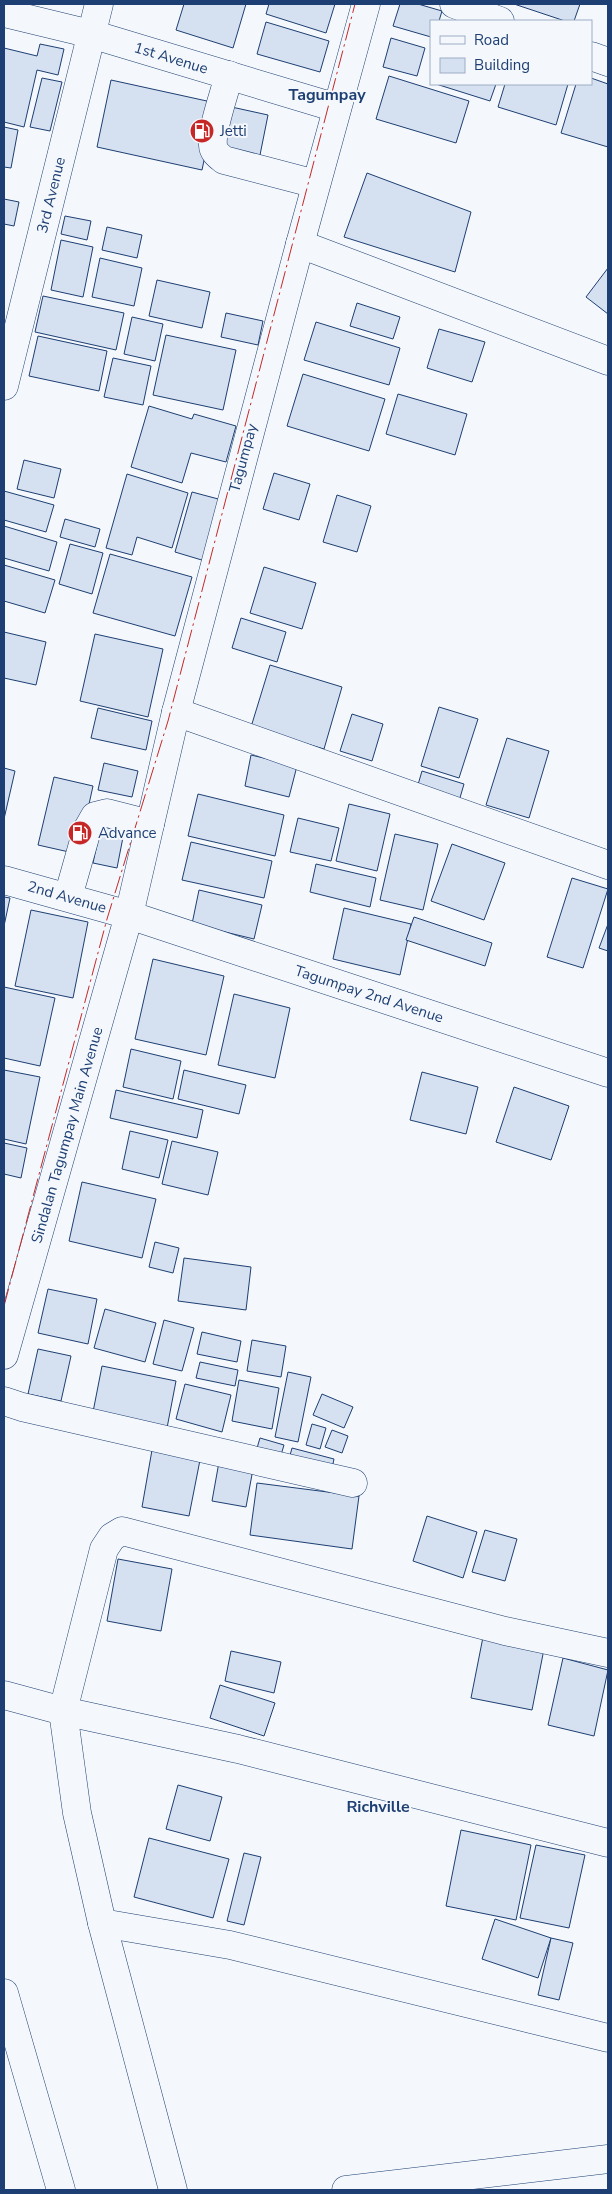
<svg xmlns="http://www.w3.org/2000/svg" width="612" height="2194" font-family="'Nunito Sans',sans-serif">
	<rect width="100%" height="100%" fill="#f4f7fb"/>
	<!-- building -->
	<g fill="#d5e0f0" stroke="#1d3f73">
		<polygon points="184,4 246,4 233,48 176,30"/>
		<polygon points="269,4 335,4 326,33 266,14"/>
		<polygon points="400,4 418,4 442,11 439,21 431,21 431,37 393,26"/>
		<polygon points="514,4 580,4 574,21 565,21"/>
		<polygon points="266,22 329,41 320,72 257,54"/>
		<polygon points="391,38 425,48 417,76 383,67"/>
		<polygon points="40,44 64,49 58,75 37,70 24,127 4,122 4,48 37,56"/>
		<polygon points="389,76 469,101 456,143 376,119"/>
		<polygon points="42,78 62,82 50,131 30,127"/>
		<polygon points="591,78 608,84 608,147 561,133 576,84 591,84"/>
		<polygon points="111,80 216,103 202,170 97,147"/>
		<polygon points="436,84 496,84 490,101"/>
		<polygon points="505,84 568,84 556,125 498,107"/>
		<polygon points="227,106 268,115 260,155 218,146"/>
		<polygon points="4,127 18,130 11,168 4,167"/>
		<polygon points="367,173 471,212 455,272 344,237"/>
		<polygon points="4,199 19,202 14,226 4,224"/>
		<polygon points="65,216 91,221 87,240 61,234"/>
		<polygon points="107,227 142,235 137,258 102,250"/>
		<polygon points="61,240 93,247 83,297 51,290"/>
		<polygon points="100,258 142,268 134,306 92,297"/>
		<polygon points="608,268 608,314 586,297"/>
		<polygon points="157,280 210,292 202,328 149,316"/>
		<polygon points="43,296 124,313 116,350 35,332"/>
		<polygon points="357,303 400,317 393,339 350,326"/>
		<polygon points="226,313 263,321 258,345 221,337"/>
		<polygon points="132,317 163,324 155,361 124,354"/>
		<polygon points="316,322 400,348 389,385 304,360"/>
		<polygon points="439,329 485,342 472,382 427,368"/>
		<polygon points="166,335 236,350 223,410 153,395"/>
		<polygon points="38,336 107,351 99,391 29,376"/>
		<polygon points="113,358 151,366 143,405 104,397"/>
		<polygon points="303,374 385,399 369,451 287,426"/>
		<polygon points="398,394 467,414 455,455 386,434"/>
		<polygon points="149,406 192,419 194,414 236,426 226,462 191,453 182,483 131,467"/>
		<polygon points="24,460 61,469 54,498 17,489"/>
		<polygon points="274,473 310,484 299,520 263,509"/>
		<polygon points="127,474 188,493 172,548 137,537 132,555 106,548"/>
		<polygon points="4,491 54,505 46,532 4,520"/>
		<polygon points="192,492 222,500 205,561 175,552"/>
		<polygon points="337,495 371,506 357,552 323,542"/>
		<polygon points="65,519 100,529 95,547 60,537"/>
		<polygon points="4,526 57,542 49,571 4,558"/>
		<polygon points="70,544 103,553 92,594 59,584"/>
		<polygon points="110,554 192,577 175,636 93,613"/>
		<polygon points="4,565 55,580 45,613 4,601"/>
		<polygon points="264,567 316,583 302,629 250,613"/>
		<polygon points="241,618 286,632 277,662 232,648"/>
		<polygon points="4,632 46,642 36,685 4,678"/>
		<polygon points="95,634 163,649 148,717 80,701"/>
		<polygon points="270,665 342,687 324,749 251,727"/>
		<polygon points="439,707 478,719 459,778 421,766"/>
		<polygon points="98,708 152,721 146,750 91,738"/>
		<polygon points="352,714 383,724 372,761 340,751"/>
		<polygon points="507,738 549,751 529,818 486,805"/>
		<polygon points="251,755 297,766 289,797 245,786"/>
		<polygon points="104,763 138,771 132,797 98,790"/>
		<polygon points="4,768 15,771 4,819"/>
		<polygon points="422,771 464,784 457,808 415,795"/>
		<polygon points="54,777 93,786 78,854 38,845"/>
		<polygon points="198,794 284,815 275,856 188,836"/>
		<polygon points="349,804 390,814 377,871 336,861"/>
		<polygon points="298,818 339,828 331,861 290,852"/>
		<polygon points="101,826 124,832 117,868 93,863"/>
		<polygon points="395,834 438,844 423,910 380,900"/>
		<polygon points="191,842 272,861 264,898 182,880"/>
		<polygon points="452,844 505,863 484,920 431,901"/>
		<polygon points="316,864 376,878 370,907 310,892"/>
		<polygon points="572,878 608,889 583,968 547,957"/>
		<polygon points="199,890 262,905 254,939 192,924"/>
		<polygon points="4,897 10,898 4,926"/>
		<polygon points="344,908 411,924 400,975 333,959"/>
		<polygon points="31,910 88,922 73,998 15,986"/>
		<polygon points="414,917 492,943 485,966 406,940"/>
		<polygon points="608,924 608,951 599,948"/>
		<polygon points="153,959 224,976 206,1055 135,1039"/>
		<polygon points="4,987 55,998 40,1066 4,1058"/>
		<polygon points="234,994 290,1008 275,1078 218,1065"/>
		<polygon points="131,1049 181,1061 173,1099 123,1087"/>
		<polygon points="4,1070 40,1077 26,1144 4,1139"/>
		<polygon points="184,1070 246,1085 239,1114 178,1099"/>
		<polygon points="422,1072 478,1087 466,1134 410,1120"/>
		<polygon points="514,1087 569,1106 551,1160 496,1142"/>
		<polygon points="116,1090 203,1110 197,1138 110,1118"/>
		<polygon points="130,1131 168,1140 159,1178 122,1169"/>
		<polygon points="172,1141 218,1152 208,1195 162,1184"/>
		<polygon points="4,1143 27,1148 21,1178 4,1174"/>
		<polygon points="82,1182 156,1199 142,1258 69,1241"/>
		<polygon points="155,1242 179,1248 173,1273 149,1267"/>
		<polygon points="184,1258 251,1267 246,1310 178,1301"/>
		<polygon points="48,1289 97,1299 88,1344 38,1333"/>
		<polygon points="105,1309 156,1323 145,1362 94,1348"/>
		<polygon points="164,1320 194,1328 182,1371 153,1364"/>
		<polygon points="202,1332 241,1341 237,1362 197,1354"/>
		<polygon points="252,1340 286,1346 281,1377 247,1371"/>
		<polygon points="38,1349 71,1356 61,1401 28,1394"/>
		<polygon points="200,1362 238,1370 235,1386 196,1378"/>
		<polygon points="102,1366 176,1381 167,1428 93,1412"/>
		<polygon points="288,1372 311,1377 298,1442 275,1437"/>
		<polygon points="239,1380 279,1388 272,1429 232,1421"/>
		<polygon points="185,1384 231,1395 222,1432 176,1419"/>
		<polygon points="322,1394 353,1407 344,1428 313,1415"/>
		<polygon points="312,1424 326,1428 320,1449 306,1445"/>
		<polygon points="332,1430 348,1436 342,1453 325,1447"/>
		<polygon points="260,1438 284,1445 281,1455 257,1448"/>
		<polygon points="292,1448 334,1459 331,1473 288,1463"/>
		<polygon points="152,1450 200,1460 189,1516 142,1507"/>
		<polygon points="219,1462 253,1469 246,1507 212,1501"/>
		<polygon points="257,1483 359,1496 352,1549 250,1535"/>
		<polygon points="427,1516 477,1532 463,1578 413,1561"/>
		<polygon points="485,1530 517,1539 505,1581 472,1572"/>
		<polygon points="118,1559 172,1569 161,1631 107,1621"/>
		<polygon points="483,1637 544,1649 532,1710 471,1698"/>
		<polygon points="231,1651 281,1662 274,1693 225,1681"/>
		<polygon points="563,1658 608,1670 594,1736 548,1725"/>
		<polygon points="220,1685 275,1703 264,1736 210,1718"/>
		<polygon points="178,1785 222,1797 210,1841 166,1829"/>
		<polygon points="461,1830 531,1845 516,1920 446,1906"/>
		<polygon points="149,1838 229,1859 213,1918 134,1897"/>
		<polygon points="536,1845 585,1855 569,1928 520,1918"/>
		<polygon points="244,1853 261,1857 244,1925 227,1921"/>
		<polygon points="495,1919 551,1938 538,1978 482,1959"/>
		<polygon points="551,1938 573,1943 559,2000 538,1995"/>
	</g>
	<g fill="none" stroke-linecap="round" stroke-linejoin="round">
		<defs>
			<g id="minor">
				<polyline points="454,4 500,21"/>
				<polyline points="4,13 91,34 337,108"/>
				<polyline points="591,56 608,62"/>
				<path d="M229,75c-4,17 -18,55 -16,70 0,7 6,11 11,15l92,24"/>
				<polyline points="300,244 608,361"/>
				<polyline points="4,386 99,4"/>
				<polyline points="176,712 608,865"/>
				<polyline points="4,880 129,915 608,1073"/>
				<polyline points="68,897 87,830 95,816 107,813 150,824"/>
				<polyline points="4,1401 22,1407 353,1483"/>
				<polyline points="4,1695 63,1711 238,1749 608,1843"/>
				<polyline points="102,1923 230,1945 608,2038"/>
				<polyline points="4,1993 61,2190"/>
				<polyline points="173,2190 102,1923 77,1813 63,1711 104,1549 112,1537 122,1531 505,1631 608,1653"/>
				<polyline points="346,2190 608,2159"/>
			</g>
			<polyline id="major" points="4,1355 129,915 176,712 300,244 366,4"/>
		</defs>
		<!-- minor casing -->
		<use href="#minor" stroke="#1d3f73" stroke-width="29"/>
		<!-- major casing -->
		<use href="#major" stroke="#1d3f73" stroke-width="29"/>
		<!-- minor -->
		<use href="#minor" stroke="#f4f7fb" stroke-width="28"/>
		<!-- major -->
		<use href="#major" stroke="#f4f7fb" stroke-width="28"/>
		<!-- power -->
		<polyline stroke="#c62828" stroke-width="1" stroke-dasharray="18 4 2.5 4" stroke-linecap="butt" points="4,1306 107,919 168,721 355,4"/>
	</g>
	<!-- icons -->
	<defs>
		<symbol id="fuel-disc" viewBox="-11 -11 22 22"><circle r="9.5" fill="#c62828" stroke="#f4f7fb"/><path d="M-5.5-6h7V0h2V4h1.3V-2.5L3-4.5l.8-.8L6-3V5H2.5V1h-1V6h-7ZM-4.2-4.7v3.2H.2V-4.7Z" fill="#fff"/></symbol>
	</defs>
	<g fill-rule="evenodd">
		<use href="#fuel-disc" x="188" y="117" width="28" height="28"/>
		<use href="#fuel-disc" x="66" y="819" width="28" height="28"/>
	</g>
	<g text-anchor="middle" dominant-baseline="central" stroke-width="4" stroke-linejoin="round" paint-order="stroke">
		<!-- street labels -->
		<g font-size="15" fill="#1d3f73" stroke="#f4f7fb">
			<text transform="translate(171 58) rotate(17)">1st Avenue</text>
			<text transform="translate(51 195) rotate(-76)">3rd Avenue</text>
			<text transform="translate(243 458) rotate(-75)">Tagumpay</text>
			<text transform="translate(67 897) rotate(16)">2nd Avenue</text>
			<text transform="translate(369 994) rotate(18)">Tagumpay 2nd Avenue</text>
			<text transform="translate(67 1135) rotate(-74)">Sindalan Tagumpay Main Avenue</text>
		</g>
		<!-- poi labels -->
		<g font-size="15" fill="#1d3f73" stroke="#f4f7fb" text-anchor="start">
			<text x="220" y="131">Jetti</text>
			<text x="98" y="833">Advance</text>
		</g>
		<!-- neighbourhood labels -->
		<g font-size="16" font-weight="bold" fill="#1d3f73" stroke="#f4f7fb">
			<text x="327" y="95">Tagumpay</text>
			<text x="378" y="1807">Richville</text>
		</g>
	</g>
	<!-- border -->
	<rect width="612" height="2194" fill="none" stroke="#1d3f73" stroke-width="10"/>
	<!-- legend -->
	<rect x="430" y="20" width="162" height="65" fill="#f4f7fb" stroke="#9eadc5"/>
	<rect x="440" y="36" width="25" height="8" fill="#f4f7fb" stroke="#9eadc5"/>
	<text x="474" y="45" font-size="15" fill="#1d3f73">Road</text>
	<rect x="440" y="58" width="25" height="15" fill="#d5e0f0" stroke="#9eadc5"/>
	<text x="474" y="70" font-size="15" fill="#1d3f73">Building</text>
</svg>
